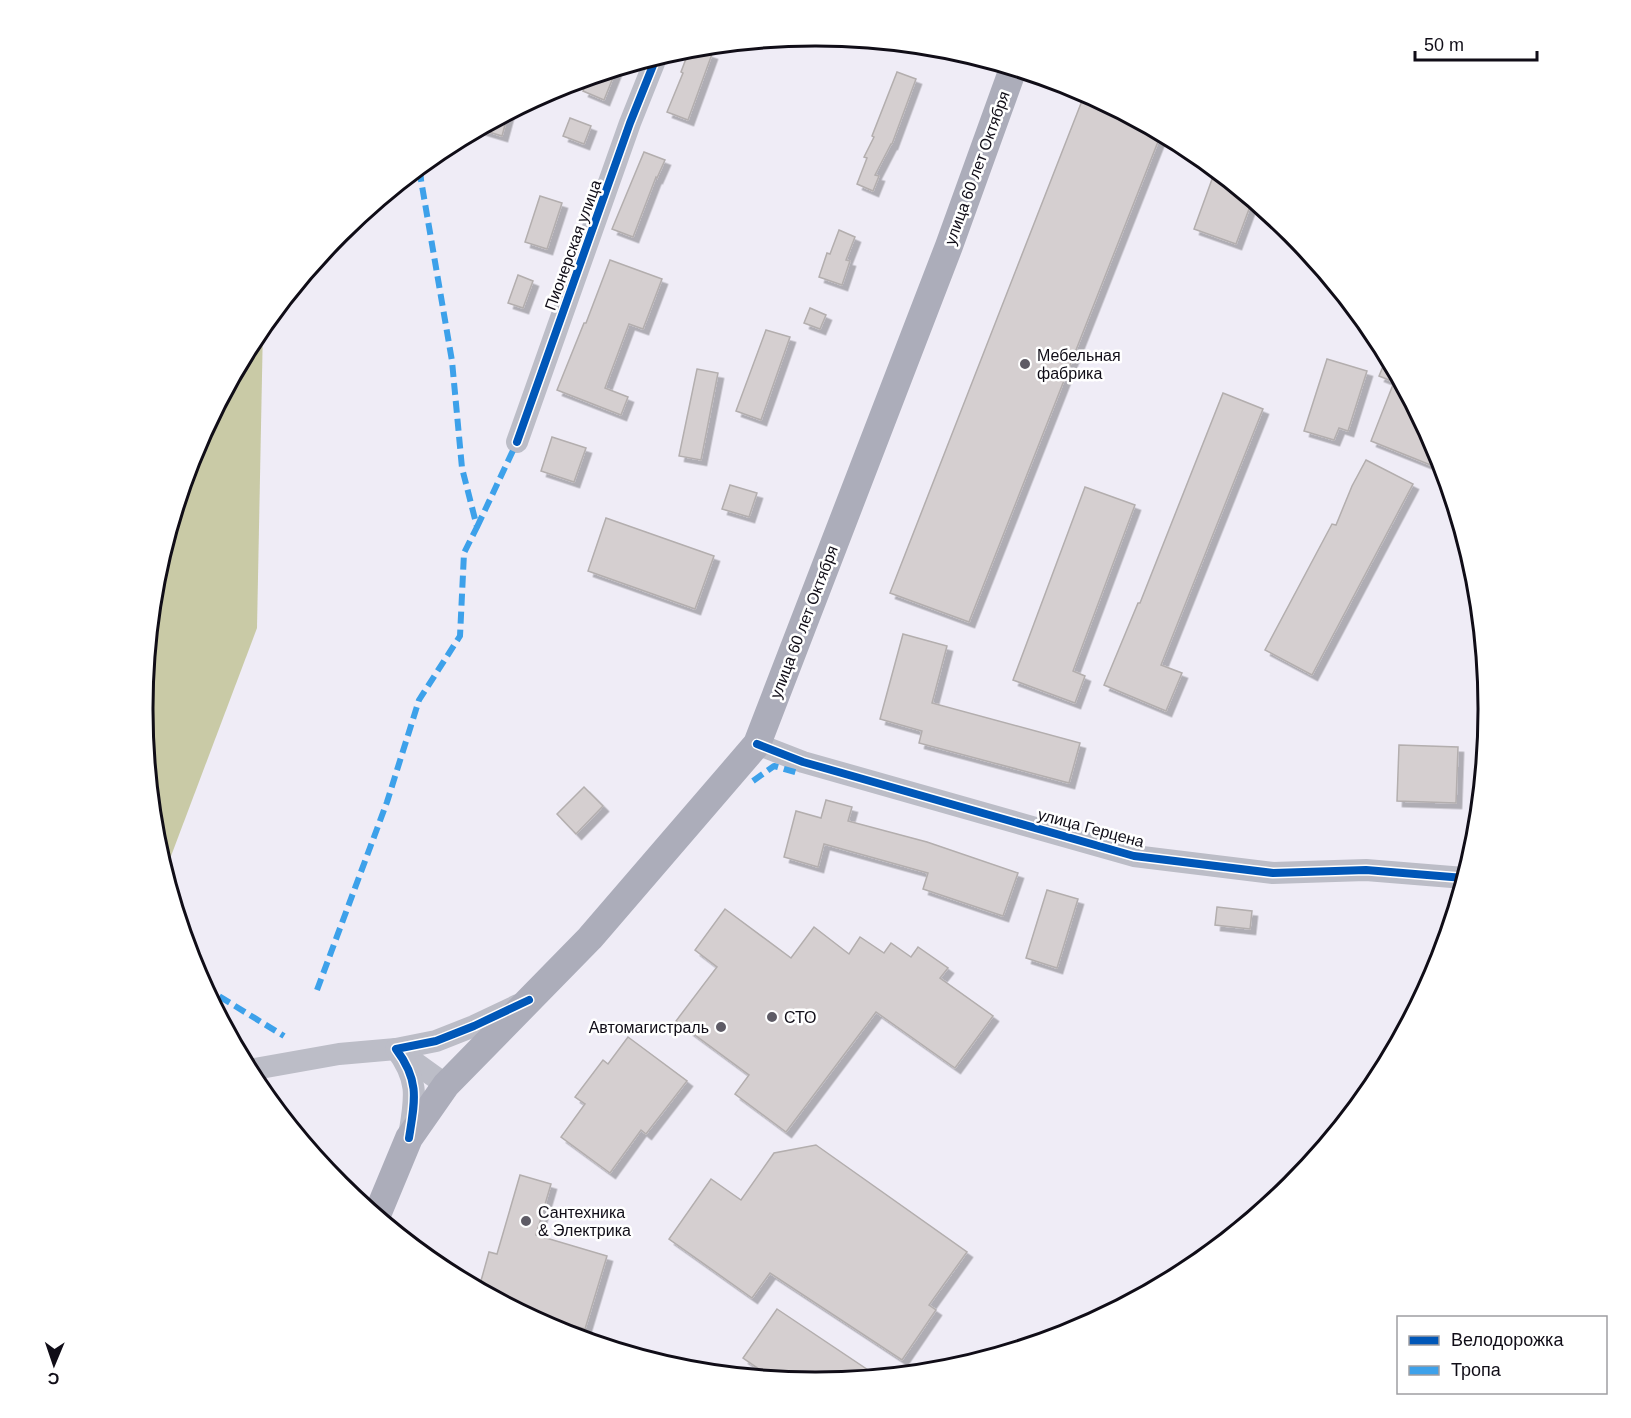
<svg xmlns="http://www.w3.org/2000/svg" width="1631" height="1418" font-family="Helvetica,sans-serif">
	<defs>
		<filter id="shadow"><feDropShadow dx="5.5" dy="5.5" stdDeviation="0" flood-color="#0004"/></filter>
	</defs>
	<rect width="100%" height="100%" fill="#efecf6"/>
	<!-- forest -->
	<polygon fill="#c9caa6" points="263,326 257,628 165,872 155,840 143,709 156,577 194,451 256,335"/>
	<!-- building -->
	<g fill="#d5cfd0" stroke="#b3aeae" stroke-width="1.5" filter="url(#shadow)">
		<polygon points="690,48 695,48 712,54 688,120 667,112 683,73 681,72"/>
		<polygon points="616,70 604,100 583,91 589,78"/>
		<polygon points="897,72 916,79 892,144 891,144 875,175 879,176 873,191 857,184 867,158 864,157 874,137 872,136"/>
		<polygon points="1085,93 1161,134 969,622 890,593"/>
		<polygon points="508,114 502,136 479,129 495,121"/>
		<polygon points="570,118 591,126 584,144 563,136"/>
		<polygon points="644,152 665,160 657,178 656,177 633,237 612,229"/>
		<polygon points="1215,171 1252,201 1236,244 1194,229"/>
		<polygon points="540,196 562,203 547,249 525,242"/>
		<polygon points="839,230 855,237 846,260 850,261 842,285 819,277 827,253 830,254"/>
		<polygon points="610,260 662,279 643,329 629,324 605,388 628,397 621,415 557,390 584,323 586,323"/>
		<polygon points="518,275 533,281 523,308 508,303"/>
		<polygon points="810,308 826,315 820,329 804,323"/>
		<polygon points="766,330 790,337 761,420 736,411"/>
		<polygon points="1387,357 1437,452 1443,470 1371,441 1394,382 1379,376"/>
		<polygon points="1327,359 1367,371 1348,431 1339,428 1334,440 1304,431"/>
		<polygon points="697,369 718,373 701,460 679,456"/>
		<polygon points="1223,393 1263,409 1161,665 1182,673 1166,711 1104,685 1138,603 1140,603"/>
		<polygon points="552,437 586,448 574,482 541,471"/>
		<polygon points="1366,460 1413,484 1312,675 1265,650 1332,524 1336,525 1352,486"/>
		<polygon points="730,485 757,493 749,517 722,509"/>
		<polygon points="1085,487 1135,505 1073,671 1085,676 1075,703 1013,680"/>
		<polygon points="606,518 714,556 695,609 588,571"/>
		<polygon points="903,634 947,646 932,703 1080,743 1069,783 919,743 922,731 880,719"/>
		<polygon points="1399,745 1458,747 1456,803 1397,801"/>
		<polygon points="584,787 603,806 576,834 557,814"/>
		<polygon points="826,800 852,807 848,821 927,842 1018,873 1003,916 923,889 928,873 824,844 818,867 784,857 796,811 821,818"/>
		<polygon points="1047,890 1078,899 1057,968 1026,958"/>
		<polygon points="1217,907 1252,911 1250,929 1215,925"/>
		<polygon points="725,909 791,958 814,927 849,954 860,937 884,953 891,943 911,957 918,947 948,968 940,978 993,1016 955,1068 876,1012 786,1132 735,1094 749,1075 676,1021 717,967 695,950"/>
		<polygon points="628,1037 687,1081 646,1134 641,1130 610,1173 561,1137 585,1104 575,1097 603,1060 608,1064"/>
		<polygon points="816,1145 967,1252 929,1305 936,1310 902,1360 770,1273 752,1298 669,1239 711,1179 741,1200 774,1153"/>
		<polygon points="520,1175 551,1184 536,1235 607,1256 585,1329 519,1310 479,1288 489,1252 497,1254"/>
		<polygon points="777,1309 877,1376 816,1382 772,1378 743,1358"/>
	</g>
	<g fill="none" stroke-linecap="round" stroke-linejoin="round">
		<!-- minor -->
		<g stroke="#bcbdc7" stroke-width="22">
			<polyline points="517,442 630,123 656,58"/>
			<polyline points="757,744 803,762 1134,856 1273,873 1366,870 1464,878"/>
			<polyline points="249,1070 339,1054 396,1049 446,1085"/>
			<path d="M409,1136c6,-37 11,-55 -13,-87l40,-8 38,-15 44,-21"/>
		</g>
		<!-- major -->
		<polyline stroke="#acadba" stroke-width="28" points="377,1215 409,1138 446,1085 590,938 757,744 949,246 1013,69"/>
		<!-- quiet -->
		<g stroke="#3da1ea" stroke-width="6" stroke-dasharray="12 6" stroke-linecap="butt">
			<polyline points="477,527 517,442"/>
			<polyline points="753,781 774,766 798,773"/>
			<polyline points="204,987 284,1036"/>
			<polyline points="317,990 387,802 419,700 460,636 464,553 477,527 462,468 452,361 421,180 420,167"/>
		</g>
		<defs>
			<g id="cycleway">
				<polyline points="517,442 630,123 656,58"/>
				<polyline points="757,744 803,762 1134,856 1273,873 1366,870 1464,878"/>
				<path d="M409,1138c6,-38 11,-57 -13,-89l40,-8 38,-15 55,-26"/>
			</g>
		</defs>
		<!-- cycleway casing -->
		<use href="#cycleway" stroke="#fff" stroke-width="11"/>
		<!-- cycleway -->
		<use href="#cycleway" stroke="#0057b8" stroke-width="8"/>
	</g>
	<!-- markers -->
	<g fill="#5e5b65" stroke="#fff" stroke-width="2">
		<circle cx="1025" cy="364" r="6"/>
		<circle cx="772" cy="1017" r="6"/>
		<circle cx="721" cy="1027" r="6"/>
		<circle cx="526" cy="1221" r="6"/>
	</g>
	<g text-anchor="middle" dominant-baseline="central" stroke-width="5" stroke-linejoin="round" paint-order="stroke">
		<!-- street labels -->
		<g font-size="16" fill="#100d17" stroke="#fff">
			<text transform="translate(977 168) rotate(-70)">улица 60 лет Октября</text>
			<text transform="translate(573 245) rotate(-70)">Пионерская улица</text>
			<text transform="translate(804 622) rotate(-69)">улица 60 лет Октября</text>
			<text transform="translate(1091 828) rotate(15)">улица Герцена</text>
		</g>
		<!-- poi labels -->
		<g font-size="16" fill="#100d17" stroke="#fff" text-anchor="start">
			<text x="1037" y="355">Мебельная<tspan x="1037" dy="18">фабрика</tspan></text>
			<text x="784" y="1017">СТО</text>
			<text x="709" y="1027" text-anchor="end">Автомагистраль</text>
			<text x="538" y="1212">Сантехника<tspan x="538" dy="18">&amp; Электрика</tspan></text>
		</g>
	</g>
	<!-- crop -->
	<path d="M0 0H1631V1418H0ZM815 46H816A662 662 0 0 1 1478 708V710A662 662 0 0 1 816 1372H815A662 662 0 0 1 153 710V708A662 662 0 0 1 815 46Z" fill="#fff" fill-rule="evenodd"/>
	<path fill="none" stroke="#100d17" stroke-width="3" d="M815 46H816A662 662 0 0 1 1478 708V710A662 662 0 0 1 816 1372H815A662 662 0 0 1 153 710V708A662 662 0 0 1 815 46Z"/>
	<!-- legend -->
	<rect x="1397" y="1316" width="210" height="78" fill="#ffffff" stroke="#9f9ea2" stroke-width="1.5"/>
	<rect x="1409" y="1336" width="30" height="9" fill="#0057b8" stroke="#9f9ea2" stroke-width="1.5"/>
	<text x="1451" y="1346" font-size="18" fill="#100d17">Велодорожка</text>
	<rect x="1409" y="1366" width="30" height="9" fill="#3da1ea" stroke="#9f9ea2" stroke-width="1.5"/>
	<text x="1451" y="1376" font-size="18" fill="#100d17">Тропа</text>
	<!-- north arrow -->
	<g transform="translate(54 1364) rotate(182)" stroke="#ffffff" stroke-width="4.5" paint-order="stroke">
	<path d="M0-4.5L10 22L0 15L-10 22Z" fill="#100d17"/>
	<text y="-9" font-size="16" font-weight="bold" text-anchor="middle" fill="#100d17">С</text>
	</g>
	<!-- scale -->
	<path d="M1415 51v9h122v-9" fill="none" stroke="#100d17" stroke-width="3"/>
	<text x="1424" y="51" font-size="18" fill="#100d17" stroke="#ffffff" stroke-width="4.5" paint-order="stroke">50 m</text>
</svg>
